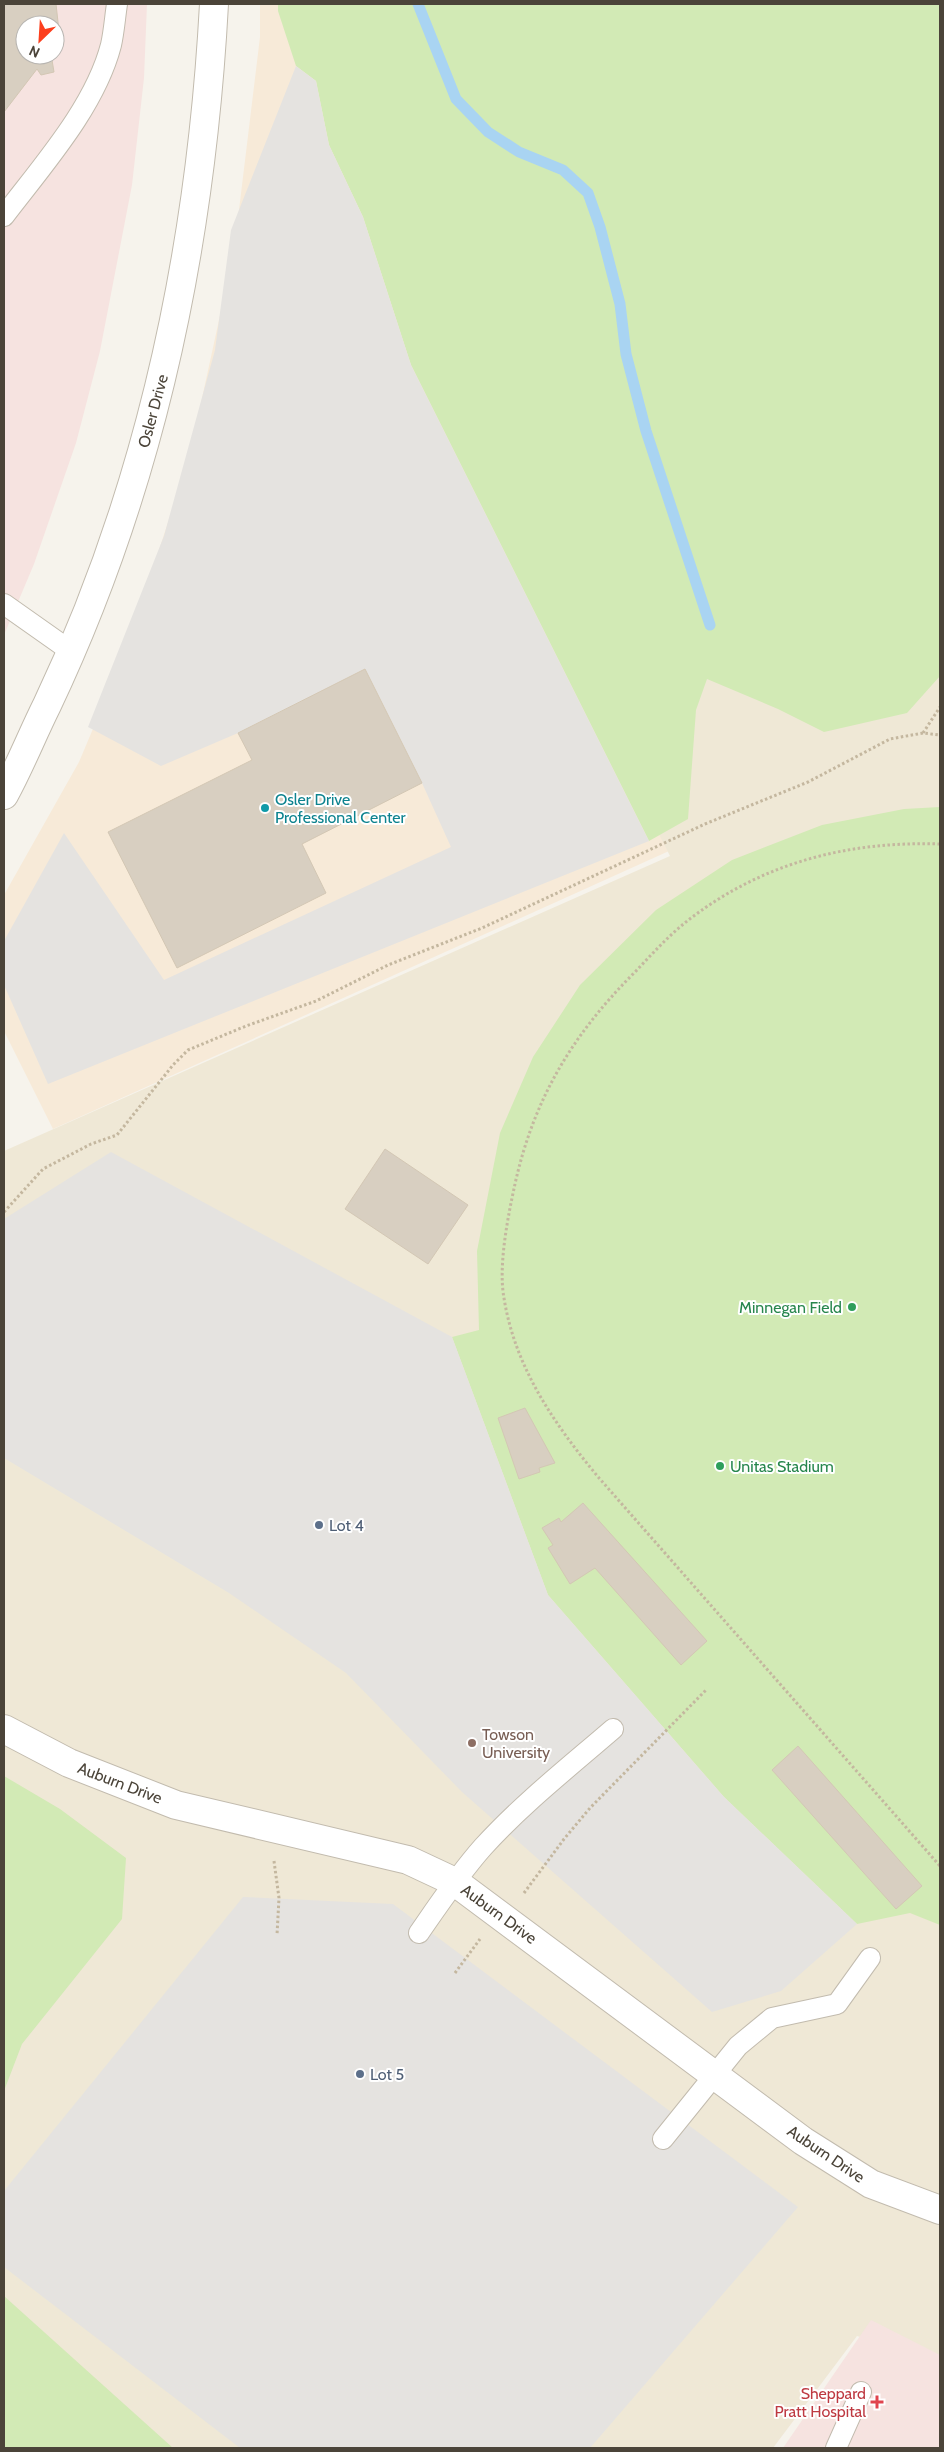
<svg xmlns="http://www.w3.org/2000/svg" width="944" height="2452" font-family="Cabin,sans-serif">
	<rect width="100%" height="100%" fill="#f6f3ec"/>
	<!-- commercial -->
	<polygon fill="#f7ead8" points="260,4 308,4 669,851 53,1129 4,1031 4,895 79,762 127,648 189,458 234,251 260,37"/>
	<!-- education -->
	<polygon fill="#efe8d6" points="940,4 940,2360 857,2336 773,2448 4,2448 4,1151 670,856 413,344"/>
	<!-- medical -->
	<g fill="#f6e3e0" fill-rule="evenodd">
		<path d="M4,4h143l-3,74 -12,107 -32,166 -24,92 -42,121 -30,71zM25,25h30v30h-30z"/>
		<polygon points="871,2320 940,2355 940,2448 783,2448"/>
	</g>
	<!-- green -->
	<g fill="#d2eab5">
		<polygon points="278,4 940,4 940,676 907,713 824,732 778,709 707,679 696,710 688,819 649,841 411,365 363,217 329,145 316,81 296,66 278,11"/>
		<polygon points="940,807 940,1925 910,1913 857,1924 724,1797 548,1595 452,1337 479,1330 477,1251 500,1133 533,1057 580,985 656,910 732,860 822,825 904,809"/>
		<polygon points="4,1776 60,1809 126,1858 122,1919 22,2044 4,2091"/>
		<polygon points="4,2296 173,2448 4,2448"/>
	</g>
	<!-- parking -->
	<g fill="#e5e3e0">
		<polygon points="296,66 316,81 329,145 363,217 411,365 649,841 48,1084 4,985 4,941 64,833 164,980 451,847 422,783 365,669 238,733 161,766 88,727 164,536 215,350 231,230"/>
		<polygon points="111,1152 452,1337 548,1595 724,1797 857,1924 781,1991 712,2012 462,1792 346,1673 229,1593 4,1458 4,1219"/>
		<polygon points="243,1897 393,1904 798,2207 590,2448 240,2448 4,2267 4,2191"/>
	</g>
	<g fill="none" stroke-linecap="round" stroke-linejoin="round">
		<!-- stream -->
		<polyline stroke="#a9d4f2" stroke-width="11" points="418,4 456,99 488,132 519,152 563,170 588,193 600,227 620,304 626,354 646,431 710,625"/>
	</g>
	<!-- building -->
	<g fill="#d8cfc1" stroke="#d3c7b4">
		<polygon points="4,4 56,4 60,40 55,47 55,25 25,25 25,55 49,55 52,60 54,72 41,75 37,69 4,112"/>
		<polygon points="365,669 422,783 302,844 326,893 177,968 108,832 252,760 238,733"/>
		<polygon points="385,1149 468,1205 428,1264 345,1209"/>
		<polygon points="525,1408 555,1463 539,1468 540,1472 519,1479 498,1418"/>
		<polygon points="583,1503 707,1641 681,1665 595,1568 570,1584 548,1548 553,1545 542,1528 559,1518 561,1522"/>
		<polygon points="798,1746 922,1886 896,1909 772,1770"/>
	</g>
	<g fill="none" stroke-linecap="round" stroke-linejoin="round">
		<defs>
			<g id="service">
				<path d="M4,216c38,-50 91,-109 107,-171 3,-13 4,-28 6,-41"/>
				<polyline points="4,604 72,652"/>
				<path d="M419,1933c20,-29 40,-59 64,-86 39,-43 86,-80 130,-118"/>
				<polyline points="663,2139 738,2046 772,2018 837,2004 870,1958"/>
				<polyline points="836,2448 861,2392"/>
			</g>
			<polyline id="minor" points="4,1729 69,1763 176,1805 408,1860 455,1882 803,2141 871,2184 940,2210"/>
			<path id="tertiary" d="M4,795c16,-29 28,-60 43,-90 104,-219 154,-460 167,-701"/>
		</defs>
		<!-- service casing -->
		<use href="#service" stroke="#c2bbae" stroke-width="22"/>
		<!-- minor casing -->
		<use href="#minor" stroke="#c2bbae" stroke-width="30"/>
		<!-- tertiary casing -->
		<use href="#tertiary" stroke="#c2bbae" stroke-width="30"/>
		<!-- path -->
		<g stroke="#c4b79f" stroke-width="3" stroke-dasharray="2.5 2.5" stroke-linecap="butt">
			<polyline points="923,733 940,707"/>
			<path d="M940,844c-91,-3 -175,18 -249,74 -21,16 -38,35 -56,54 -62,62 -101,126 -120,212 -7,32 -17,82 -11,114 11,70 51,127 95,180l341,388"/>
			<polyline points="4,1212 43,1169 91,1144 117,1135 173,1065 188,1050 246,1026 316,1001 388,965 482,928 705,824 808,782 890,739 923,733 940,735"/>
			<polyline points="274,1861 279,1898 277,1935"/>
			<polyline points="524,1893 564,1839 590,1808 706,1690"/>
			<polyline points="455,1973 480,1939"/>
		</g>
		<!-- service -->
		<use href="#service" stroke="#fff" stroke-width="20"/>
		<!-- minor -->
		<use href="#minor" stroke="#fff" stroke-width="28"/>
		<!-- tertiary -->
		<use href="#tertiary" stroke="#fff" stroke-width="28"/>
	</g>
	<!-- markers -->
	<circle fill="#0f9aa8" stroke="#fff" stroke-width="2" cx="265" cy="808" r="5"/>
	<g fill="#2e9e5b" stroke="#fff" stroke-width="2">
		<circle cx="852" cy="1307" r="5"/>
		<circle cx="720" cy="1466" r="5"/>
	</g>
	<g fill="#5c6f8a" stroke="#fff" stroke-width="2">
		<circle cx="319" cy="1525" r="5"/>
		<circle cx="360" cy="2074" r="5"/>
	</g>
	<circle fill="#8d6e63" stroke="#fff" stroke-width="2" cx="472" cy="1743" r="5"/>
	<path fill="#e0444e" stroke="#fff" stroke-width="2" d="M874.5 2394.5h5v5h5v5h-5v5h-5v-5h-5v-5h5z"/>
	<g text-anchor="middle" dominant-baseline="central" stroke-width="4" stroke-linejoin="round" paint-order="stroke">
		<!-- street labels -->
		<g font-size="16" fill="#4b4439" stroke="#fff">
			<text transform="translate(153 411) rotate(-75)">Osler Drive</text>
			<text transform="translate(120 1783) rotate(21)">Auburn Drive</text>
			<text transform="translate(499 1914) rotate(36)">Auburn Drive</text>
			<text transform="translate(826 2154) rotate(34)">Auburn Drive</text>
		</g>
		<!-- culture labels -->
		<g font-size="16" fill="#0d838f" stroke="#fff" text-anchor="start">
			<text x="275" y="799">Osler Drive<tspan x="275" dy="18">Professional Center</tspan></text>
		</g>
		<!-- leisure labels -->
		<g font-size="16" fill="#27864d" stroke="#fff" text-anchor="end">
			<text x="842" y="1307">Minnegan Field</text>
			<text x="730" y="1466" text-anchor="start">Unitas Stadium</text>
		</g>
		<!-- service labels -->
		<g font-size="16" fill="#4e5e75" stroke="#fff" text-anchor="start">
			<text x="329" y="1525">Lot 4</text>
			<text x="370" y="2074">Lot 5</text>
		</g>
		<!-- education labels -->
		<g font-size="16" fill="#785e54" stroke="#fff" text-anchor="start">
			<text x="482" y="1734">Towson<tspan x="482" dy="18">University</tspan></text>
		</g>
		<!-- health labels -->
		<g font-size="16" fill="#be3a42" stroke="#fff" text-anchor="end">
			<text x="866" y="2393">Sheppard<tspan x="866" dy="18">Pratt Hospital</tspan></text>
		</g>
	</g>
	<!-- border -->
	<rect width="944" height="2452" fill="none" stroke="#4b4439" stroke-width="10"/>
	<!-- north arrow -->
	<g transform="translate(40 40) rotate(205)"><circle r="24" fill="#ffffff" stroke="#b7b4b0"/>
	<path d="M0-4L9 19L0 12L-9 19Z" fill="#fc3f1d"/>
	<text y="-8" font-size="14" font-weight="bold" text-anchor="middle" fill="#4b4439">N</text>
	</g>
</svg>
